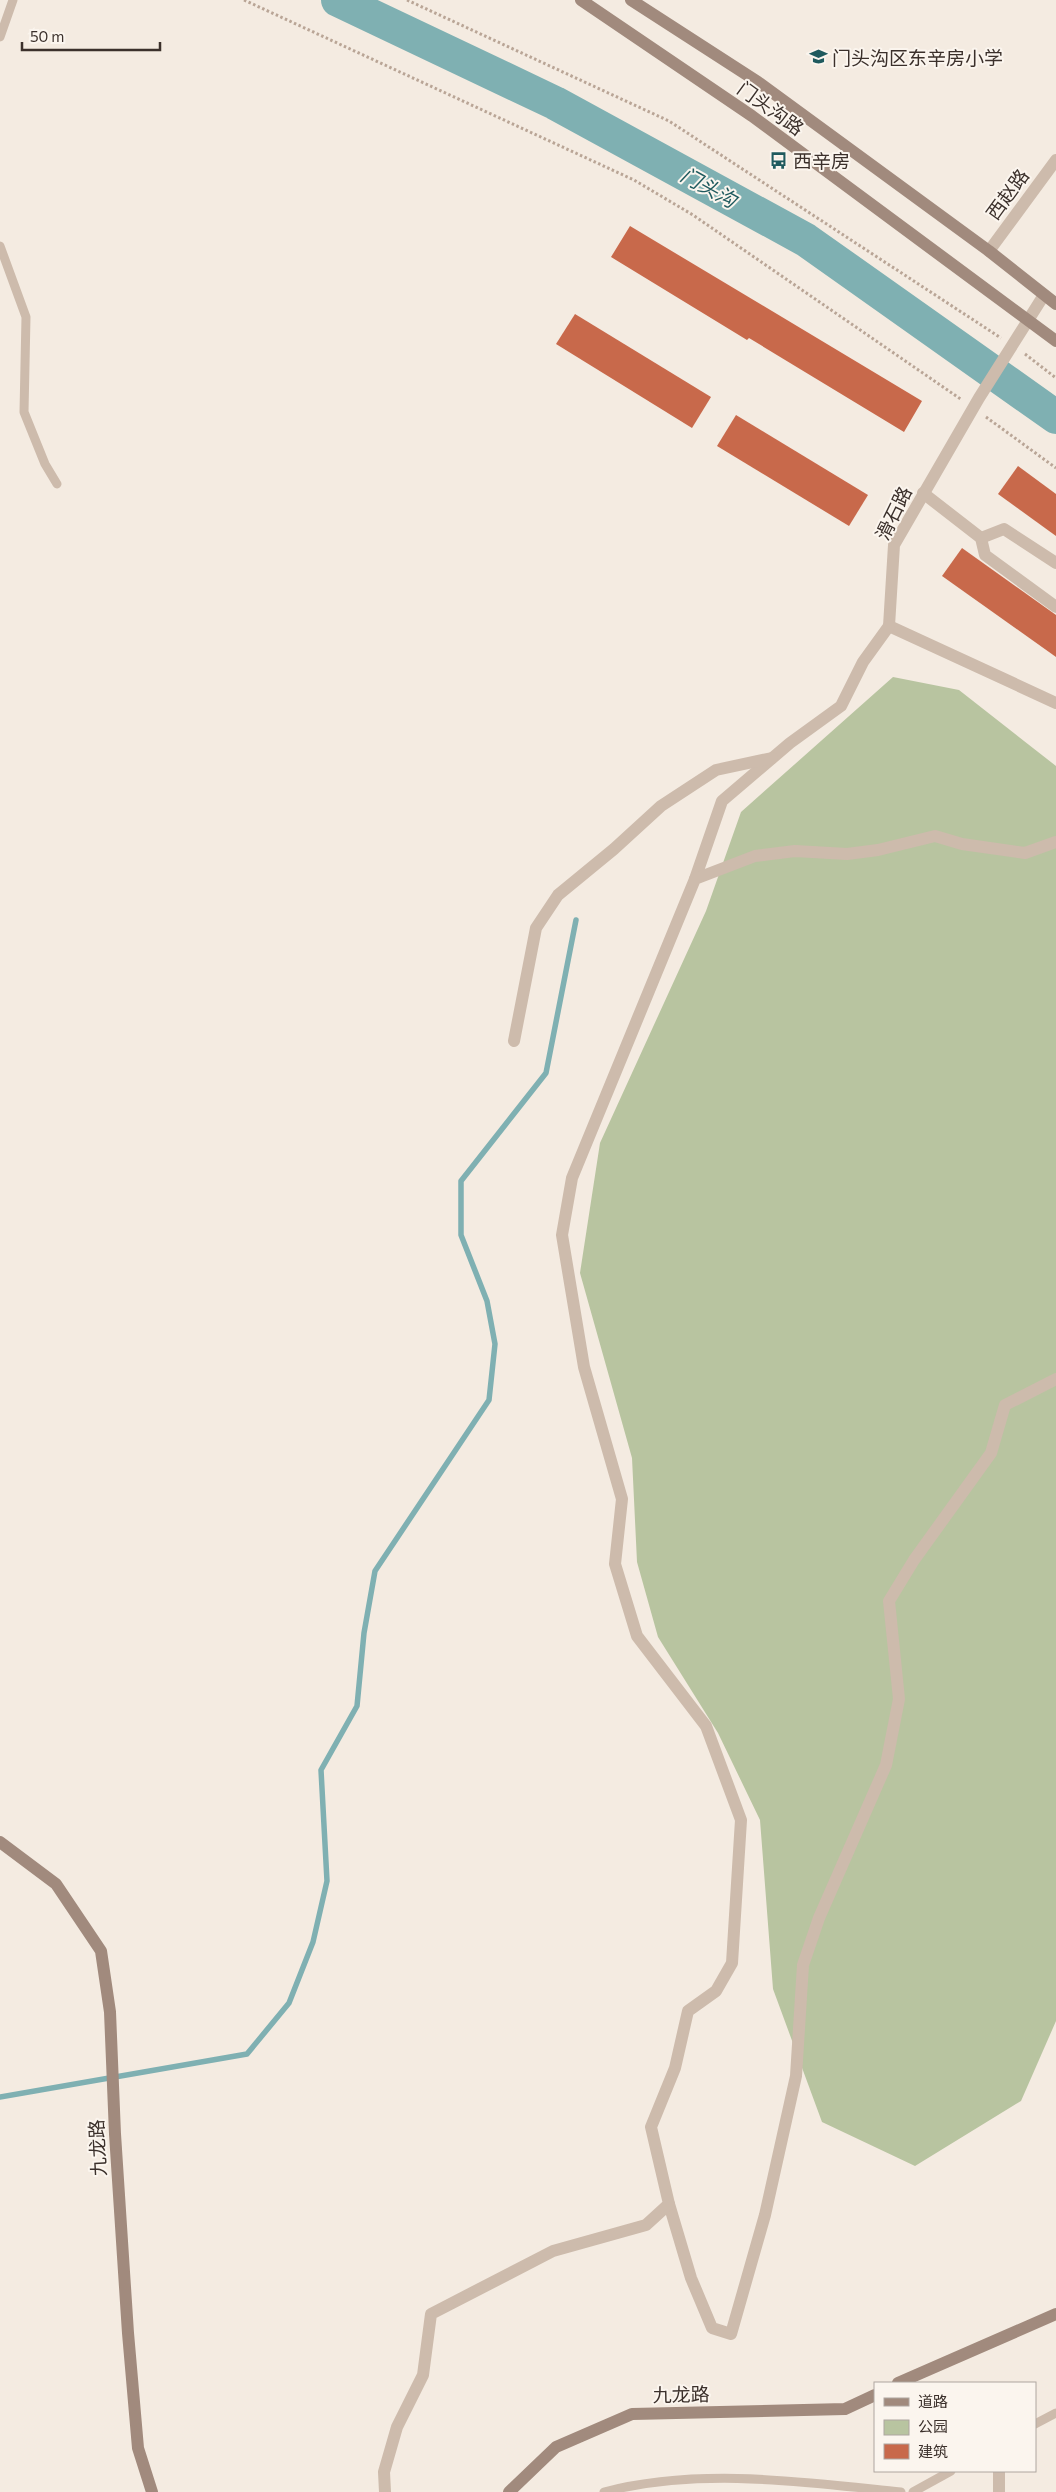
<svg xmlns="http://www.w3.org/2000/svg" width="1056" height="2492" font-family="Commissioner,'Noto Sans SC',sans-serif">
	<rect width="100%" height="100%" fill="#f4ebe1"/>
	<!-- green -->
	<polygon fill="#b8c4a0" points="893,677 959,690 1056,766 1056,2021 1021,2101 915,2166 822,2122 773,1989 760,1820 718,1733 658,1637 637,1562 632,1458 580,1273 600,1143 706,911 741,812"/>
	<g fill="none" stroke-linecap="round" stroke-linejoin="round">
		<!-- stream -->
		<polyline stroke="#7fb0b2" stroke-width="5.5" points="0,2097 247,2054 289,2003 313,1942 327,1881 321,1770 357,1706 364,1633 375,1571 489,1400 495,1344 487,1301 461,1235 461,1181 546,1073 576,920"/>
		<!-- river -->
		<polyline stroke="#7fb0b2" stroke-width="34" points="338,0 555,103 806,240 1056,417"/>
	</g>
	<!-- building -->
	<g fill="#c8694b">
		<polygon points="630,226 922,401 904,432 749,338 747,340 611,257"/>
		<polygon points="575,314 711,397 692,428 556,344"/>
		<polygon points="736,415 868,495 849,526 717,446"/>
		<polygon points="1018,466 1056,494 1056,536 998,494"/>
		<polygon points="962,548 1056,615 1056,657 942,576"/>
	</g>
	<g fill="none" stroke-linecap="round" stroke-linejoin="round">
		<!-- path -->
		<g stroke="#b9a596" stroke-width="3" stroke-dasharray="2.5 2.5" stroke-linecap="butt">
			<polyline points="244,0 634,180 693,215 962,400"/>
			<polyline points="407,0 669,121 1001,338"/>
			<polyline points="1025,354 1056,378"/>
			<polyline points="986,417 1056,468"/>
		</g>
		<!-- service -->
		<g stroke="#cdbbac" stroke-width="9">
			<polyline points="0,37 13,0"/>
			<polyline points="0,246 26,317 24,412 45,464 57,484"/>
			<polyline points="1035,2424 1056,2413"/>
			<path d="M604,2492c96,-25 200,-10 297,0"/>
			<polyline points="913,2492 951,2471"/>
		</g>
		<!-- minor -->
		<g stroke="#cdbbac" stroke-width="12">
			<polyline points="1044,295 979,398 894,545 889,626 1056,703"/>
			<polyline points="923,493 981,538 985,555 1056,607"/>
			<polyline points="981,538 1004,529 1056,563"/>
			<polyline points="695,879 722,801 790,743 841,706 863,662 889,626"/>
			<polyline points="514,1041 536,928 558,895 614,849 661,806 716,770 772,758"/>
			<polyline points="669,2204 691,2278 712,2328 731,2334 765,2215 796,2076 803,1965 819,1918 886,1765 899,1699 889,1601 914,1560 991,1453 1005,1405 1056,1379"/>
			<polyline points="385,2492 384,2472 397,2427 423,2375 431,2314 553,2251 646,2225 669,2204 651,2127 675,2068 688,2011 716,1991 732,1963 741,1820 706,1726 637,1636 615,1564 622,1499 584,1367 562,1235 572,1178 695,879 755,856 795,851 847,854 878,850 935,836 962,844 1025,853 1056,842"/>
			<polyline points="999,2492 999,2471"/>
		</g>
		<!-- tertiary -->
		<polyline stroke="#cdbbac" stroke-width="12" points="989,251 1056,160"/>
		<!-- secondary -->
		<g stroke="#a18a7d" stroke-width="12">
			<polyline points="581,0 752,116 1056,341"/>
			<polyline points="631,0 758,82 989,251 1056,304"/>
			<polyline points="0,1842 56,1884 101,1951 110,2012 115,2134 128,2333 138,2448 152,2492"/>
			<polyline points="898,2383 1056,2314"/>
			<polyline points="509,2492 556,2447 632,2414 845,2409 875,2395"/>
		</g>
	</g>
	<!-- icons -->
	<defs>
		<symbol id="school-bare" viewBox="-9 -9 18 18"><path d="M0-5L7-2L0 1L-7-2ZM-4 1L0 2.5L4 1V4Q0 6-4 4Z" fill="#1f5a5e" stroke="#fbf5ee" stroke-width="2.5" paint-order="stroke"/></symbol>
		<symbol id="bus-bare" viewBox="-9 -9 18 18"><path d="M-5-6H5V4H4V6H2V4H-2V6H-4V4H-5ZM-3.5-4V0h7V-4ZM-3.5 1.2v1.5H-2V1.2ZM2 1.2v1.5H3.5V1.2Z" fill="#1f5a5e" stroke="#fbf5ee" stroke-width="2.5" paint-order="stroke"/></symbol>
	</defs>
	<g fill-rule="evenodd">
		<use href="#school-bare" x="806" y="44" width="25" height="25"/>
		<use href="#bus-bare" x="766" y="148" width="25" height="25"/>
	</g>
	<g text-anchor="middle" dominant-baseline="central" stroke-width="4" stroke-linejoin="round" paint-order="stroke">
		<!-- poi labels -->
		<g font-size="19" fill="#3b302b" stroke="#fbf5ee" text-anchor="start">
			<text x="832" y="57">门头沟区东辛房小学</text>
			<text x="793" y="160">西辛房</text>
		</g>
		<!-- street labels -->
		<g font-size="19" fill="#3b302b" stroke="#fbf5ee">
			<text transform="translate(771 108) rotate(36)">门头沟路</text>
			<text transform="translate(1007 194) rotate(-54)">西赵路</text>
			<text transform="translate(893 513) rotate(-64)">滑石路</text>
			<text transform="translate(97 2148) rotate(-93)">九龙路</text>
			<text transform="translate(681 2394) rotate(-1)">九龙路</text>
		</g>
		<!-- water labels -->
		<g font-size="20" font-style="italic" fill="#1f5a5e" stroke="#fbf5ee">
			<text transform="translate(709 187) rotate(29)">门头沟</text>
		</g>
	</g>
	<!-- legend -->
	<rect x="874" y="2382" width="162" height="90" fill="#fbf5ee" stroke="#aea6a0"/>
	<rect x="884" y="2398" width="25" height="8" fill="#a18a7d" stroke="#aea6a0"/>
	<text x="918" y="2407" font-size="15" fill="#3b302b">道路</text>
	<rect x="884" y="2420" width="25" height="15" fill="#b8c4a0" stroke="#aea6a0"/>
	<text x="918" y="2432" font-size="15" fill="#3b302b">公园</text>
	<rect x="884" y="2444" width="25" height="15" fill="#c8694b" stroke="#aea6a0"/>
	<text x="918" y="2457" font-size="15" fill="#3b302b">建筑</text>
	<!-- scale -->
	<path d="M22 42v8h138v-8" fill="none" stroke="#3b302b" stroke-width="2.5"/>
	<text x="30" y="42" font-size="15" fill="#3b302b" stroke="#fbf5ee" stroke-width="4" paint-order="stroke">50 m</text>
</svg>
